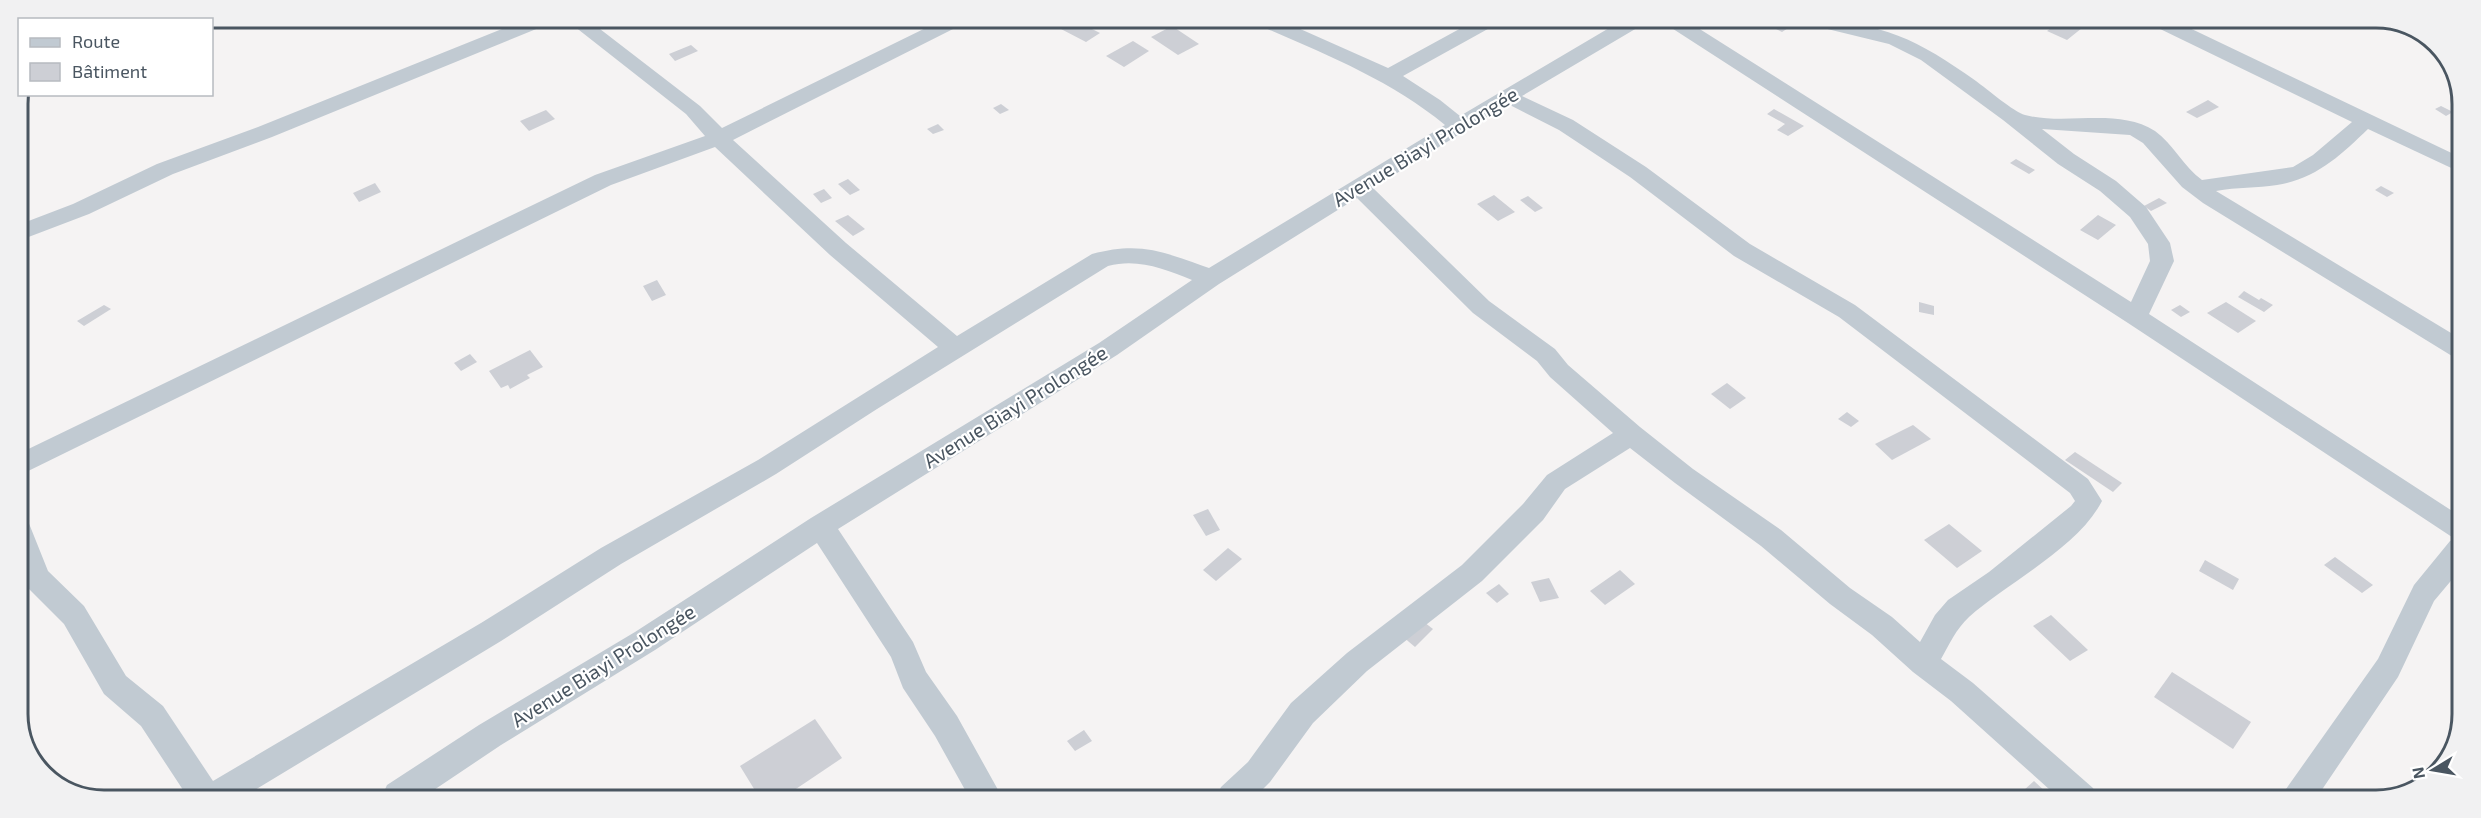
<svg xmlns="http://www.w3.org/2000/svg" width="2481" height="818" font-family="'Exo 2',sans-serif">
	<rect width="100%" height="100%" fill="#f5f3f3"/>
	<!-- building -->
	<g fill="#cdcfd5">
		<polygon points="1075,20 1095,20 1102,23 1092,29 1100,33 1086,42 1061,29"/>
		<polygon points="1786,21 1793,25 1782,32 1774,28"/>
		<polygon points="2059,22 2069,22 2082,28 2067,40 2047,31"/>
		<polygon points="1172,26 1199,44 1178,55 1151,37"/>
		<polygon points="1133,41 1149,51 1124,67 1106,56"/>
		<polygon points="691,45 698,51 675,61 669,54"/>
		<polygon points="2208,100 2219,107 2197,118 2186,112"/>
		<polygon points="1001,104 1009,110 1000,114 993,108"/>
		<polygon points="2441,106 2453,112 2446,116 2435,109"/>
		<polygon points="1774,109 1804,126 1788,136 1777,130 1785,124 1767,114"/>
		<polygon points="546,110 555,119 529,131 520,121"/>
		<polygon points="938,124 944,130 933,134 927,129"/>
		<polygon points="2016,159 2035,170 2029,174 2010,163"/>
		<polygon points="848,179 860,190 850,195 838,184"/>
		<polygon points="375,183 381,192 359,202 353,193"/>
		<polygon points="2381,186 2394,193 2387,197 2375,190"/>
		<polygon points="824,189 832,198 821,203 813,194"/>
		<polygon points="1494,195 1515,212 1498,221 1477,204"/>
		<polygon points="1528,196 1543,208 1535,212 1520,200"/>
		<polygon points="2159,198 2167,203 2151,211 2144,206"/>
		<polygon points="848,215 865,229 853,236 835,221"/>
		<polygon points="2098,215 2116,225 2098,240 2080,230"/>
		<polygon points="657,280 666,295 652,301 643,286"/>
		<polygon points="2244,291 2259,300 2261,298 2273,305 2264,312 2238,297"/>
		<polygon points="1919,302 1934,306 1934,315 1919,312"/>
		<polygon points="2226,302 2256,321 2238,333 2207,313"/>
		<polygon points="104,305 111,309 84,326 77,321"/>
		<polygon points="2180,305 2190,312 2181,317 2171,310"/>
		<polygon points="530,350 543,367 527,375 530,378 510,389 508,385 501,388 489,371"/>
		<polygon points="470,354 477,362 461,371 454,363"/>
		<polygon points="1727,383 1746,398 1730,409 1711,394"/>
		<polygon points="1847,412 1859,421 1851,427 1838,419"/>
		<polygon points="1913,425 1931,439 1892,460 1875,444"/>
		<polygon points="2075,452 2122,483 2113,492 2065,460"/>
		<polygon points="1208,509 1220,530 1206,536 1193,515"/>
		<polygon points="1949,524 1982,551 1957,568 1924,540"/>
		<polygon points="1228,548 1242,559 1216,581 1203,570"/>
		<polygon points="2335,557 2373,585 2362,593 2324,565"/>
		<polygon points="2205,560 2239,579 2233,590 2199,571"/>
		<polygon points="1620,570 1635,584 1605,605 1590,591"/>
		<polygon points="1549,578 1559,598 1540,602 1531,582"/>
		<polygon points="1499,584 1509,594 1497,603 1486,593"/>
		<polygon points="2051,615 2088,650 2070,661 2033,626"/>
		<polygon points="1420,619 1433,629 1415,647 1402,636"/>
		<polygon points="2172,672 2251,722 2233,749 2154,697"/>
		<polygon points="815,719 842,758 784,797 759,797 740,766"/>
		<polygon points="1084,730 1092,741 1075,751 1067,741"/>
		<polygon points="2034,781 2048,794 2042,799 2014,799"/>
	</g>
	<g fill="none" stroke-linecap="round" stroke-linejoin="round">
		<!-- minor -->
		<g fill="#c1cad2" fill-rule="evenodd">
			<polygon points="155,18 176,18 154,20"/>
			<polygon points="527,19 554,19 551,23 272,137 173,174 89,214 18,241 18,225 73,204 157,164 258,127"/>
			<path d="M565,19h22l113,87 22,22 220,-108h23l-2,4 -230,116 113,103 111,93 135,-82c49,-13 71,-2 117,14l236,-143c-56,-46 -123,-72 -189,-101l-2,-4h26l108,48 86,-47h23l-2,4 -92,51 37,24 20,16 161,-95h24l-3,4 -120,71 51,24 73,47 104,77 105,61 233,174 14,22c-24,47 -94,81 -133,116 -13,12 -20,28 -28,42l32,24 120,105 5,11h-38l-109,-98 -38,-29 -41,-37 -42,-31 -69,-58 -86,-63 -45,-35 -65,41 -22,31 -61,61 -115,90 -54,52 -43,59 -16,16h-38l5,-11 27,-25 43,-59 56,-50 115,-88 61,-61 24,-29 66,-42 -63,-56 -13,-16 -64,-48 -116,-115 -138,86 -102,71 -279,174 75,113 13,30 31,44 45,81h-33l-34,-61 -32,-48 -12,-31 -74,-114 -162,107 -154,95 -76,51h-43l5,-11 92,-60 156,-93 176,-114 288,-175 93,-63c-28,-11 -54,-22 -84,-14l-231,143 -101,65 -155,90 -120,77 -256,155h-58l-46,-70 -37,-32 -40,-70 -38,-38 -8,-18v-50l10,3 20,50 36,35 42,70 37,30 50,75 268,-158 120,-75 157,-88 180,-113 -108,-92 -115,-108 -104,38 -593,291v-22l577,-279 110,-39 -19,-22zM1508,104l51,26 71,47 104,79 105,61 231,176 5,8 -4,5 -82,66 -41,28 -13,15 -15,27 -28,-25 -42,-29 -69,-58 -88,-61 -53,-42 -72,-62 -13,-16 -66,-48 -116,-113z"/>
			<path d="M1664,21h23l444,281 19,-41 -2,-17 -18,-27 -30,-26 -42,-27 -55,-44 -82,-60 -32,-16 -78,-19 -2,-4c73,0 109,19 167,60 11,8 38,31 49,34 42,11 92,-8 130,16 18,13 29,36 47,49l91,-13 20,-12 39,-33 -198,-96 -3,-4h26l285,136v15l-94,-44c-27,26 -52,50 -91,56 -20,3 -40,2 -61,6l245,148v20l-9,-3 -249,-153 -21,-16 -39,-44 -13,-8 -88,-6 32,25 42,27 30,26 24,36 4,18 -25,53 311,202v54l-26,31 -36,76 -83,123h-34l5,-11 92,-130 36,-74 36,-44 5,-2 -327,-216 -461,-298z"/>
			<polygon points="2378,22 2404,22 2426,38 2413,38 2380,26"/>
		</g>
	</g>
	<g text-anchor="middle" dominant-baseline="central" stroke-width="4.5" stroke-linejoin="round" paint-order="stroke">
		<!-- street labels -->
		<g font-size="20" fill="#4a5661" stroke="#fff">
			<text transform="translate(1425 146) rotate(-31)">Avenue Biayi Prolongée</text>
			<text transform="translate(1015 406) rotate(-32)">Avenue Biayi Prolongée</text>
			<text transform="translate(603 665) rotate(-32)">Avenue Biayi Prolongée</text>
		</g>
	</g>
	<!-- crop -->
	<path d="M0 0H2481V818H0ZM104 28H2376A76 76 0 0 1 2452 104V714A76 76 0 0 1 2376 790H104A76 76 0 0 1 28 714V104A76 76 0 0 1 104 28Z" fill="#f1f1f2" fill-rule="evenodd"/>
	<path fill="none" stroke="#4a5661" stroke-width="3" d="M104 28H2376A76 76 0 0 1 2452 104V714A76 76 0 0 1 2376 790H104A76 76 0 0 1 28 714V104A76 76 0 0 1 104 28Z"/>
	<!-- legend -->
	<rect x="18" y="18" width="195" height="78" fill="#ffffff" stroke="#b7bbc0" stroke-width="1.5"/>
	<rect x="30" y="38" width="30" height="9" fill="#c1cad2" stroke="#b7bbc0" stroke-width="1.5"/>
	<text x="72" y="48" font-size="18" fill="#4a5661">Route</text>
	<rect x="30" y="63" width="30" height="18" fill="#cdcfd5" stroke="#b7bbc0" stroke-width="1.5"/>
	<text x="72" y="78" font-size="18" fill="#4a5661">Bâtiment</text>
	<!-- north arrow -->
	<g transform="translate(2433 770) rotate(259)" stroke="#ffffff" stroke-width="4.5" paint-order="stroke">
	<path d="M0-4.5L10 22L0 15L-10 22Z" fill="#4a5661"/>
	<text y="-9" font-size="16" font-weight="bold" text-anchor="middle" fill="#4a5661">N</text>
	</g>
</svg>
